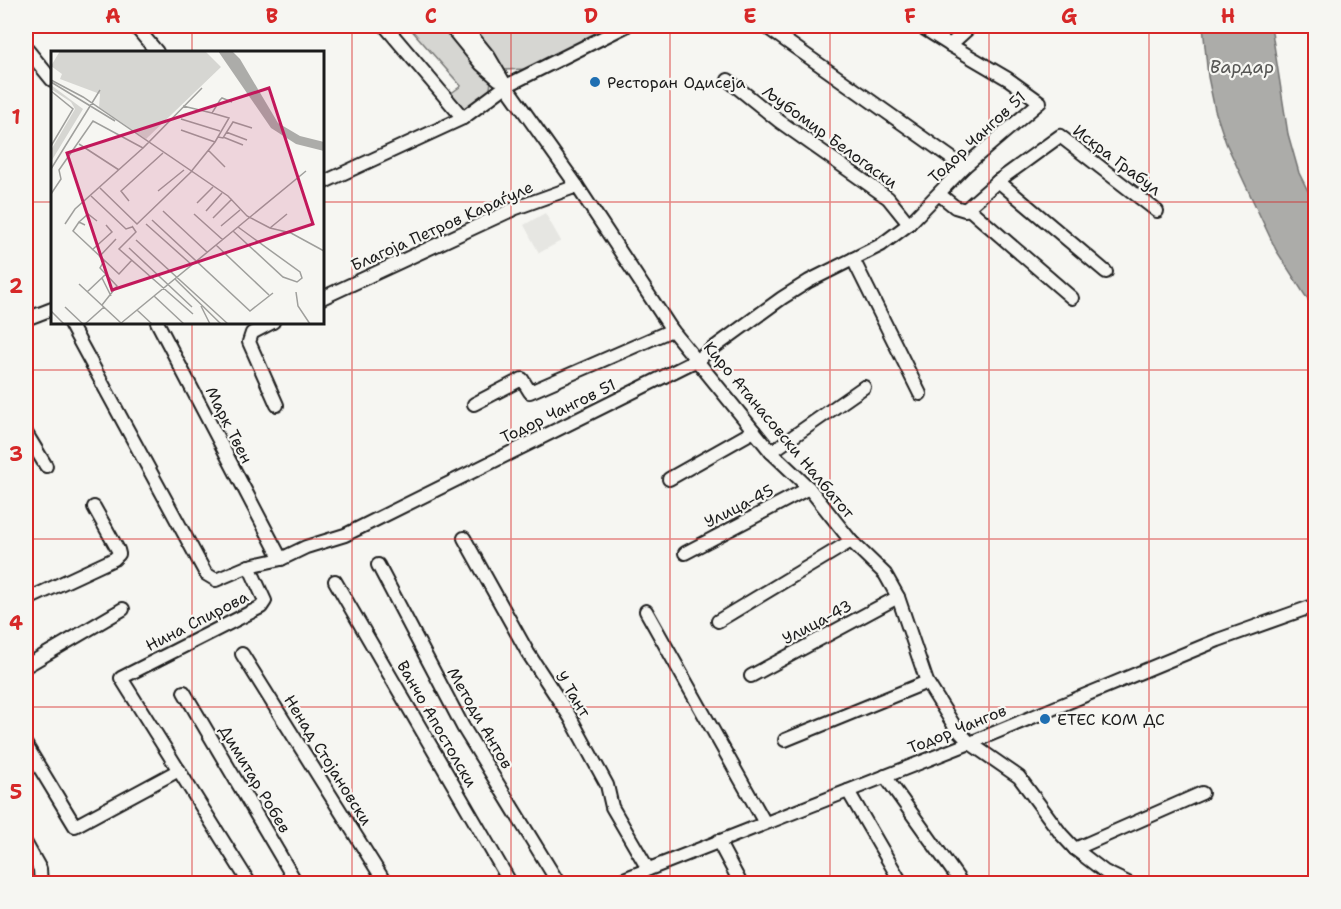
<svg xmlns="http://www.w3.org/2000/svg" width="1341" height="909" font-family="'Shantell Sans',sans-serif">
	<rect width="100%" height="100%" fill="#f6f6f2"/>
	<filter id="ink" filterUnits="userSpaceOnUse"><feTurbulence type="fractalNoise" baseFrequency=".0167" numOctaves="2"/><feDisplacementMap in="SourceGraphic" scale="12" xChannelSelector="R" yChannelSelector="G"/><feConvolveMatrix kernelMatrix="1 2 1 2 8 2 1 2 1" color-interpolation-filters="sRGB"/></filter>
	<g filter="url(#ink)">
		<!-- built -->
		<polygon fill="#e6e6e2" points="545,213 561,241 539,253 524,225"/>
		<!-- green -->
		<g fill="#d6d6d2" stroke="#797977" stroke-width="1.5">
			<polygon points="408,26 441,26 491,81 489,96 466,110 450,94 461,86"/>
			<polygon points="469,26 620,26 524,69 504,70"/>
		</g>
		<!-- water -->
		<polygon fill="#acaca9" stroke="#727271" stroke-width="1.5" points="1203,26 1271,26 1288,134 1299,173 1315,205 1315,311 1276,250 1226,143 1215,110 1208,77"/>
		<g fill="none" stroke-linecap="round" stroke-linejoin="round">
			<defs>
				<g id="minor">
					<polyline points="135,26 157,52"/>
					<polyline points="385,26 463,118 506,86 626,26"/>
					<polyline points="450,26 481,64 498,79"/>
					<polyline points="464,26 489,57 506,86 577,186 672,330 771,452 809,488 851,541 885,574 898,597 927,682 955,727 970,743 1019,777 1061,834 1075,849 1105,872 1130,884"/>
					<polyline points="765,26 964,167"/>
					<polyline points="920,26 950,45"/>
					<polyline points="26,48 52,80"/>
					<polyline points="728,80 779,121 888,198 909,224"/>
					<polyline points="998,181 1106,272"/>
					<polyline points="322,183 463,118"/>
					<polyline points="939,194 955,207 965,210 998,181 1060,136 1157,211"/>
					<polyline points="968,208 1072,298"/>
					<polyline points="853,259 920,394"/>
					<polyline points="322,298 516,208 577,186"/>
					<polyline points="26,319 52,309"/>
					<polyline points="69,322 206,574 216,580 249,566 281,559"/>
					<polyline points="157,322 281,559 306,547 345,535 697,360 782,298 809,281 881,245 909,224 964,167 1040,102 1008,79 950,45 971,26"/>
					<polyline points="273,322 252,333 249,342 277,405"/>
					<polyline points="474,404 522,379 530,392 672,330"/>
					<polyline points="26,433 46,466"/>
					<polyline points="771,452 864,387"/>
					<polyline points="669,479 754,431"/>
					<polyline points="464,538 528,653 570,717 607,785 612,807 648,869"/>
					<polyline points="685,553 809,488"/>
					<polyline points="378,565 463,727 559,884"/>
					<polyline points="249,566 265,601 261,607 121,678 250,884"/>
					<polyline points="335,581 511,884"/>
					<polyline points="26,600 114,559 119,554 118,550 94,507"/>
					<polyline points="646,611 765,823"/>
					<polyline points="718,621 851,541"/>
					<polyline points="242,654 386,884"/>
					<polyline points="26,666 123,609"/>
					<polyline points="751,676 898,597"/>
					<polyline points="184,692 297,884"/>
					<polyline points="785,740 927,682"/>
					<polyline points="26,745 75,826 179,770"/>
					<polyline points="885,776 962,884"/>
					<polyline points="848,791 902,884"/>
					<polyline points="718,841 741,884"/>
					<polyline points="26,844 40,869 41,884"/>
					<polyline points="1075,849 1202,793"/>
					<polyline points="611,884 970,743 1218,640 1316,605"/>
				</g>
			</defs>
			<!-- minor casing -->
			<use href="#minor" stroke="#1c1c1c" stroke-width="16"/>
			<!-- minor -->
			<use href="#minor" stroke="#f6f6f2" stroke-width="12"/>
		</g>
	</g>
	<!-- grid -->
	<path fill="none" stroke="#d62828" stroke-width="1.5" stroke-opacity="0.55" d="M192,26v26M352,26v858M511,26v858M670,26v858M830,26v858M989,26v858M1149,26v858M26,202h26M322,202h994M192,322v562M26,370h1290M26,539h1290M26,707h1290"/>
	<!-- markers -->
	<g fill="#1f6fb2" stroke="#f6f6f2" stroke-width="2">
		<circle cx="595" cy="82" r="6"/>
		<circle cx="1045" cy="719" r="6"/>
	</g>
	<g text-anchor="middle" dominant-baseline="central" stroke-width="4.5" stroke-linejoin="round" paint-order="stroke">
		<!-- poi labels -->
		<g font-size="16" fill="#1c1c1c" stroke="#f6f6f2" text-anchor="start">
			<text x="607" y="82">Ресторан Одисеја</text>
			<text x="1057" y="719">ЕТЕС КОМ ДС</text>
		</g>
		<!-- street labels -->
		<g font-size="16" fill="#1c1c1c" stroke="#f6f6f2">
			<text transform="translate(830 137) rotate(36)">Љубомир Белогаски</text>
			<text transform="translate(977 137) rotate(-43)">Тодор Чангов 51</text>
			<text transform="translate(1117 160) rotate(37)">Искра Грабул</text>
			<text transform="translate(442 226) rotate(-24)">Благоја Петров Караѓуле</text>
			<text transform="translate(558 411) rotate(-26)">Тодор Чангов 51</text>
			<text transform="translate(229 425) rotate(63)">Марк Твен</text>
			<text transform="translate(779 430) rotate(50)">Киро Атанасовски Налбатот</text>
			<text transform="translate(739 506) rotate(-27)">Улица-45</text>
			<text transform="translate(197 621) rotate(-27)">Нина Спирова</text>
			<text transform="translate(817 622) rotate(-28)">Улица-43</text>
			<text transform="translate(573 694) rotate(58)">У Тант</text>
			<text transform="translate(480 718) rotate(60)">Методи Антов</text>
			<text transform="translate(437 724) rotate(60)">Ванчо Апостолски</text>
			<text transform="translate(957 729) rotate(-22)">Тодор Чангов</text>
			<text transform="translate(328 760) rotate(58)">Ненад Стојановски</text>
			<text transform="translate(255 779) rotate(59)">Димитар Робев</text>
		</g>
		<!-- water labels -->
		<g font-size="18" font-style="italic" fill="#565654" stroke="#f6f6f2">
			<text x="1242" y="67">Вардар</text>
		</g>
	</g>
	<!-- overview -->
	<g transform="translate(51 51)">
		<rect width="273" height="273" fill="#f6f6f2"/>
		<path d="M9,0h145l16,16 -75,72 -47,-32 1,-13 -40,-15 2,-5 -11,-8zM0,34l32,24 -31,51 -1,-10 24,-41 -4,-7 -20,-13z" fill="#d6d6d2"/>
		<path d="M167,0h14l8,8 38,64 22,13 24,6v9l-28,-7 -25,-16z" fill="#acaca9"/>
		<path fill="none" stroke="#9f9f9c" stroke-width="1.5" d="M0,29l32,17 145,99 19,20 23,12 21,5 33,18M0,31l64,39M0,40l22,18 -22,37M132,55l29,7M130,68l39,12M130,79l34,12M175,81l21,8M167,86l5,1 10,-16 19,6M172,86l20,8M28,93l40,26M157,99l17,17M0,118l49,-79M49,137l37,36 53,-51 25,-31 14,-24 -17,-5 8,-13 2,-2 10,4M107,140l26,-21M0,143l10,-15 -2,-9 34,-49 50,27 59,-60M40,145l35,33 6,-2M78,150l-8,-10 42,-38M146,152l16,-16M112,160l44,41M155,160l16,-18M143,163l29,26M162,167l19,-19M101,169l98,91 23,-18M28,171l9,-8 9,7M14,173l10,-15 68,-61M95,173l46,41M34,174l-6,-3 -6,9 46,43 13,-14M81,175l4,6 -17,17 74,65M170,175l19,-16M219,177l17,-14M182,180l50,46 14,5 5,-4 -2,-6 -62,-45M85,189l92,84M165,194l53,50M78,197l63,59M41,199l20,-18 -6,-7M48,206l17,-18M51,227l9,18M124,228l46,45M28,233l42,39M36,241l19,-18M245,241l2,14 12,18M103,245l30,28M51,254l15,-19 -17,-18 4,-7M150,255l9,18M14,256l18,17M86,259l15,14M0,260l13,13M34,273l19,-17M69,273l186,-153"/>
		<path fill="#c2185b" fill-opacity="0.15" stroke="#c2185b" stroke-width="3" d="M218,37l44,136 -201,66 -45,-137z"/>
		<rect width="273" height="273" fill="none" stroke="#1c1c1c" stroke-width="3"/>
	</g>
	<!-- margin -->
	<rect width="1341" height="909" fill="none" stroke="#f6f6f2" stroke-width="66"/>
	<rect x="33" y="33" width="1275" height="843" fill="none" stroke="#d62828" stroke-width="2"/>
	<g font-size="20" text-anchor="middle" font-weight="bold" fill="#d62828">
		<text x="113" y="23">A</text>
		<text x="272" y="23">B</text>
		<text x="431" y="23">C</text>
		<text x="591" y="23">D</text>
		<text x="750" y="23">E</text>
		<text x="910" y="23">F</text>
		<text x="1069" y="23">G</text>
		<text x="1228" y="23">H</text>
		<text x="16" y="124">1</text>
		<text x="16" y="293">2</text>
		<text x="16" y="461">3</text>
		<text x="16" y="630">4</text>
		<text x="16" y="799">5</text>
	</g>
</svg>
